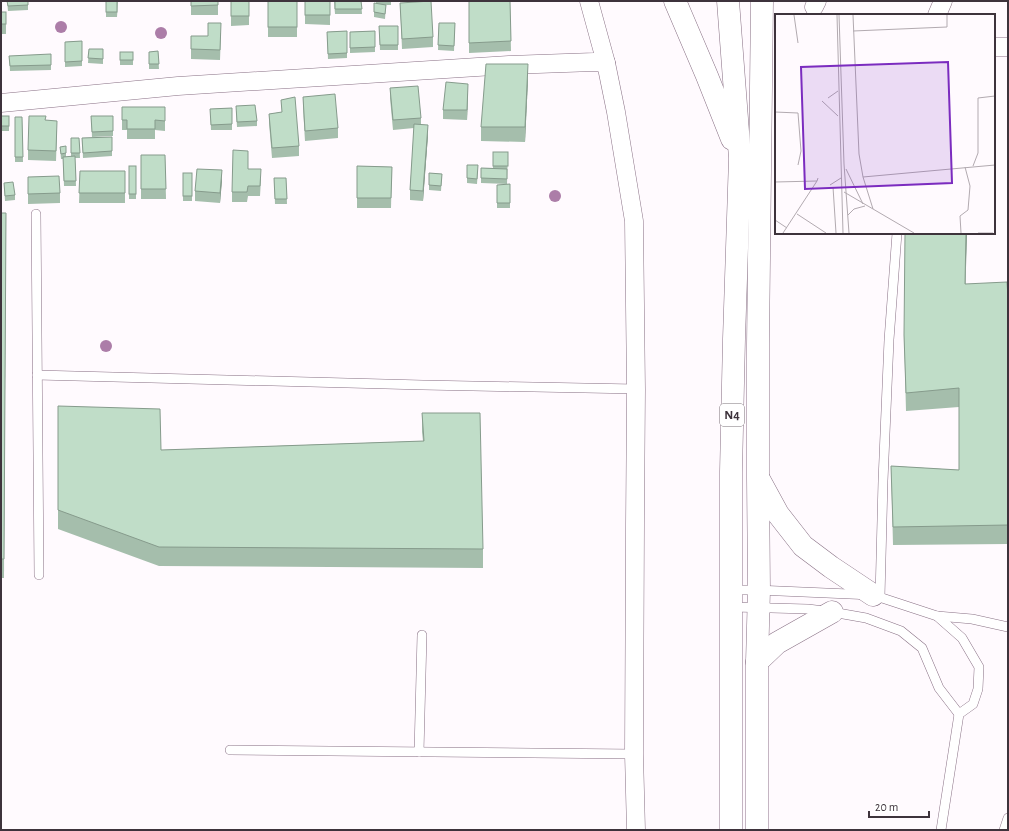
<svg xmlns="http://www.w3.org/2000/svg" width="1009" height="831" font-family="'Alegreya Sans',sans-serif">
	<rect width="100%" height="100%" fill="#fffafe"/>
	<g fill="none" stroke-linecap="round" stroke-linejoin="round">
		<defs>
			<g id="lane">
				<polyline points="36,214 39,575"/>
				<polyline points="37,375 423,385 636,389"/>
				<polyline points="731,590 759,590 873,595 937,616 962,638 979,667 978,689 973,704 959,714 941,830"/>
				<polyline points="880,597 883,481 889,340 897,233"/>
				<polyline points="731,607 808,609 832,612 866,618 901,631 922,648 939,688 959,714"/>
				<polyline points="937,616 972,619 1008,627"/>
				<polyline points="230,750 634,754"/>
				<polyline points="419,752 422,635"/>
				<polyline points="1004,830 1008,818"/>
			</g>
			<g id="street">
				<polyline points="814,7 817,1"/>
				<polyline points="937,15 943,1"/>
				<polyline points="994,47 1008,47"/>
				<polyline points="606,63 616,112 634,221 636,389 635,525 634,754 636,830"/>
				<polyline points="1,103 178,86 509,65 594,62 606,63 589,1"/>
			</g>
			<g id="highway">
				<polyline points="675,1 707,76 732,139"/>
				<polyline points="728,1 740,158 734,339 731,472 731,830"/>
				<polyline points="760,481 778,514 803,546 831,567 873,595"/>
				<polyline points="757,662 777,643 832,612"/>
				<polyline points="757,830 757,662 759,590 758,478 758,344 762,1"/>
			</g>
		</defs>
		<!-- lane casing -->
		<use href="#lane" stroke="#897185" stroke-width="10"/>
		<!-- street casing -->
		<use href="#street" stroke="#897185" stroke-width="19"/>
		<!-- highway casing -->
		<use href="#highway" stroke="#897185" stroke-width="23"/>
		<!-- lane -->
		<use href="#lane" stroke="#fff" stroke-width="9"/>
		<!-- street -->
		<use href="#street" stroke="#fff" stroke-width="18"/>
		<!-- highway -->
		<use href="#highway" stroke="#fff" stroke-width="22"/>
	</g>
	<!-- trees -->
	<g fill="#ac7da8">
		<circle cx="61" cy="27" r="6"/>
		<circle cx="161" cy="33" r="6"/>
		<circle cx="555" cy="196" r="6"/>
		<circle cx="106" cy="346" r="6"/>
	</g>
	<!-- wall -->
	<g fill="#a5beac">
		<polygon points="7,1 28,1 28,10 8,11"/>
		<polygon points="106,1 118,1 117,17 106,17"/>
		<rect x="191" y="1" width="27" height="14"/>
		<polygon points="231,1 249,1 249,25 231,26"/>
		<rect x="268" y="1" width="29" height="36"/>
		<polygon points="305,1 330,1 330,25 305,24"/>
		<polygon points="334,1 361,1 362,14 335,14"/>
		<polygon points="376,1 391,1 391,5 386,5 385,19 374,17 374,12 376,4"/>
		<polygon points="469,1 510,1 511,51 469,53"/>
		<polygon points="400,3 433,37 433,47 402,49"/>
		<rect x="1" y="12" width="5" height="22"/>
		<polygon points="439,23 455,23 454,51 438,50"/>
		<polygon points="379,26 398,26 398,50 380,50"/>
		<polygon points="347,31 347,58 328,59 327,32"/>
		<polygon points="375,31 375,52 350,53 350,32"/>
		<polygon points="221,33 220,60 191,59 191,36 208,36"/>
		<polygon points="82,41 82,66 65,67 65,42"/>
		<polygon points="89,49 103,49 103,64 88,63"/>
		<polygon points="158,51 159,69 149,69 149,52"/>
		<rect x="120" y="52" width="13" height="13"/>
		<polygon points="9,56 51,65 51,70 10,71"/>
		<polygon points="528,79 525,142 481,141 481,127"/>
		<polygon points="390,88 421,118 421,125 428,135 423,201 410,200 410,190 414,128 393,130 390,98"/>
		<polygon points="468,94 467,120 443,119 443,110"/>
		<polygon points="303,97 338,128 338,138 305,141 303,107"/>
		<polygon points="281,100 299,146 299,156 272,158 269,123 269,114 282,112"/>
		<polygon points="122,107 165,107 165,131 155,130 155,139 127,139 127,130 122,130"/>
		<polygon points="232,108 232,130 211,130 210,109"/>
		<polygon points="236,111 257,121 257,126 237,127"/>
		<rect x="1" y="116" width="8" height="15"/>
		<polygon points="91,116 113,116 113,136 92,137"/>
		<polygon points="15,117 22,117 23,162 15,162"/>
		<polygon points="46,120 57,131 56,161 28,160 28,150"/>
		<polygon points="112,137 112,156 83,158 82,138"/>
		<polygon points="71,138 79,138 80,158 75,158 76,186 64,186 63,159 61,159 60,147 66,153 66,157 71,157"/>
		<polygon points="493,152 508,152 507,184 481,183 481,168 493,168"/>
		<polygon points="141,155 165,155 166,199 141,199"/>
		<rect x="129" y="166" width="7" height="33"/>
		<polygon points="357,166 392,167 391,208 357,208"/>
		<polygon points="248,169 261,179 260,196 248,196 247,202 232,202 232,192"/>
		<polygon points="478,170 477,184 467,183 467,178"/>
		<polygon points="80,171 125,171 125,203 79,203"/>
		<rect x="183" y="173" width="9" height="28"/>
		<polygon points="429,173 442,174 441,191 429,190"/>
		<polygon points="28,177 60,193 60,203 28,204"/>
		<polygon points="274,178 286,178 287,204 275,204"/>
		<polygon points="222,180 220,203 195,201 195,191"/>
		<polygon points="4,183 15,195 15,200 5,201"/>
		<polygon points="510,184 510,208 497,208 497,185"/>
		<polygon points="1,213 6,213 4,578 1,578"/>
		<polygon points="967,233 965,284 1008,297 1008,544 893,545 891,466 959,470 959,407 906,411 904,335"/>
		<polygon points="58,406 161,450 423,441 422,432 422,413 483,549 483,568 159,566 58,529"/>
	</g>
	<!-- shaded-wall -->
	<g fill="#869b8c">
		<polygon points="528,64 528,79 525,142 525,127"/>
		<polygon points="468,84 468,94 467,120 467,110"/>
		<polygon points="428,125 428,135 423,201 423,191"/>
		<polygon points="222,170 222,180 220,203 220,193"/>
		<polygon points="966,233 967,233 965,303 965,284"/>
	</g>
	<!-- building -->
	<g fill="#c0ddc8" stroke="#869b8c">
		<polygon points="7,1 28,1 28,5 8,6"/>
		<rect x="106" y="1" width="11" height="11"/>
		<polygon points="191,1 218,1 218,5 191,6"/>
		<rect x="231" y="1" width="18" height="15"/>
		<rect x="268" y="1" width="29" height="26"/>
		<rect x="305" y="1" width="25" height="14"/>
		<polygon points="335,1 361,1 362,9 335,9"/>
		<polygon points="431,1 433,37 402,39 400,3"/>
		<polygon points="469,1 510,1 511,41 469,43"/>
		<polygon points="374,3 386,5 385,14 374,12"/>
		<rect x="1" y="12" width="5" height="12"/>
		<polygon points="208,23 221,23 220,50 191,49 191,36 208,36"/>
		<polygon points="439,23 455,23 454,46 438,45"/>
		<polygon points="379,26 398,26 398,45 380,45"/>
		<polygon points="347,31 347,53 328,54 327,32"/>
		<polygon points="375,31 375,47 350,48 350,32"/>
		<polygon points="82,41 82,61 65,62 65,42"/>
		<polygon points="89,49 103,49 103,59 88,58"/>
		<polygon points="158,51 159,64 149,64 149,52"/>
		<rect x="120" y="52" width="13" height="8"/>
		<polygon points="51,54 51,65 10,66 9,56"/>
		<polygon points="486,64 528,64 525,127 481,127"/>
		<polygon points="446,82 468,84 467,110 443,110"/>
		<polygon points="418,86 421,118 393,120 390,88"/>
		<polygon points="335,94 338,128 305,131 303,97"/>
		<polygon points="295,97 299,146 272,148 269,114 282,112 281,100"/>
		<polygon points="255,105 257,121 237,122 236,106"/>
		<polygon points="122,107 165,107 165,121 155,120 155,129 127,129 127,120 122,120"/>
		<polygon points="232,108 232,124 211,125 210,109"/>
		<rect x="1" y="116" width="8" height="10"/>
		<polygon points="29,116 46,116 45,120 57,121 56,151 28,150"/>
		<polygon points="91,116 113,116 113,131 92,132"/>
		<polygon points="15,117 22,117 23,157 15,157"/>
		<polygon points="414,124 428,125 423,191 410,190"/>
		<polygon points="112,137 112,151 83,153 82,138"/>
		<polygon points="71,138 79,138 80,153 71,153"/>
		<polygon points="66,146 66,153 61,154 60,147"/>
		<polygon points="233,150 248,151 248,169 261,169 260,186 248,186 247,192 232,192"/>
		<rect x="493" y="152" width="15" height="14"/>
		<polygon points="141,155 165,155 166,189 141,189"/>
		<polygon points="75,156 76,181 64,181 63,157"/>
		<polygon points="467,165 478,165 477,179 467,178"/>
		<rect x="129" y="166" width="7" height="28"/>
		<polygon points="357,166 392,167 391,198 357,198"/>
		<polygon points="481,168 507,169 507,179 481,178"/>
		<polygon points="197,169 222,170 220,193 195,191"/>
		<polygon points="80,171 125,171 125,193 79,193"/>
		<rect x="183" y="173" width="9" height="23"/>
		<polygon points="429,173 442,174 441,186 429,185"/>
		<polygon points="59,176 60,193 28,194 28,177"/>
		<polygon points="274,178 286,178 287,199 275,199"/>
		<polygon points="13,182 15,195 5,196 4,183"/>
		<polygon points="510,184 510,203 497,203 497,185"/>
		<polygon points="1,213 6,213 4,559 1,559"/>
		<polygon points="905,233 966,233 965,284 1007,282 1008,297 1008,525 893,527 891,466 959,470 959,388 906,393 904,335"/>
		<polygon points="58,406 160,409 161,450 424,441 422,413 480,413 483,549 159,547 58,510"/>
	</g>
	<g text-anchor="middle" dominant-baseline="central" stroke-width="4" stroke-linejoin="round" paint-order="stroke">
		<!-- shield labels -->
		<rect fill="#fff" stroke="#787076" stroke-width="1" x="720" y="404" width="24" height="22" rx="3"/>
		<g font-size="13" font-weight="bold" fill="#3e333c">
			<text x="732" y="415">N4</text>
		</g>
	</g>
	<!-- overview -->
	<g transform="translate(775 14)">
		<rect width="220" height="220" fill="#fffafe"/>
		<path fill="none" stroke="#b2aab0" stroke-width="1" d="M19,1l4,28M62,1l6,218M64,1l5,149 5,69M78,1l6,139 4,23M78,17l94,-4v-12M53,84l10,-7M47,87l16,15M0,98l23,1 3,38 -3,14M198,152l5,-13v-55l17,-2M71,155l17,35M0,168l42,-1 1,-3M55,171l11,-7M58,173l3,46M69,178l70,41M98,195l-10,-32 132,-12M22,200l29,19M73,201l6,-6 11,-3M0,206l12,8M8,219l34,-52M186,219l-1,-17 8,-6 2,-24 -5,-19M203,219h15"/>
		<path fill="#7b2cbf" fill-opacity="0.15" stroke="#7b2cbf" stroke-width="2" d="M173,48l4,121 -147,6 -4,-122z"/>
		<rect width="220" height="220" fill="none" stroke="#3e333c" stroke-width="2"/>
	</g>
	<!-- border -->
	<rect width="1009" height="831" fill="none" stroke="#3e333c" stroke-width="4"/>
	<!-- scale -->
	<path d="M869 811v6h60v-6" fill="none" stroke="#3e333c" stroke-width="2"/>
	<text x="875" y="811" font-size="12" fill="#3e333c" stroke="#ffffff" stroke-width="3" paint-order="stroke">20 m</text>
</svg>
